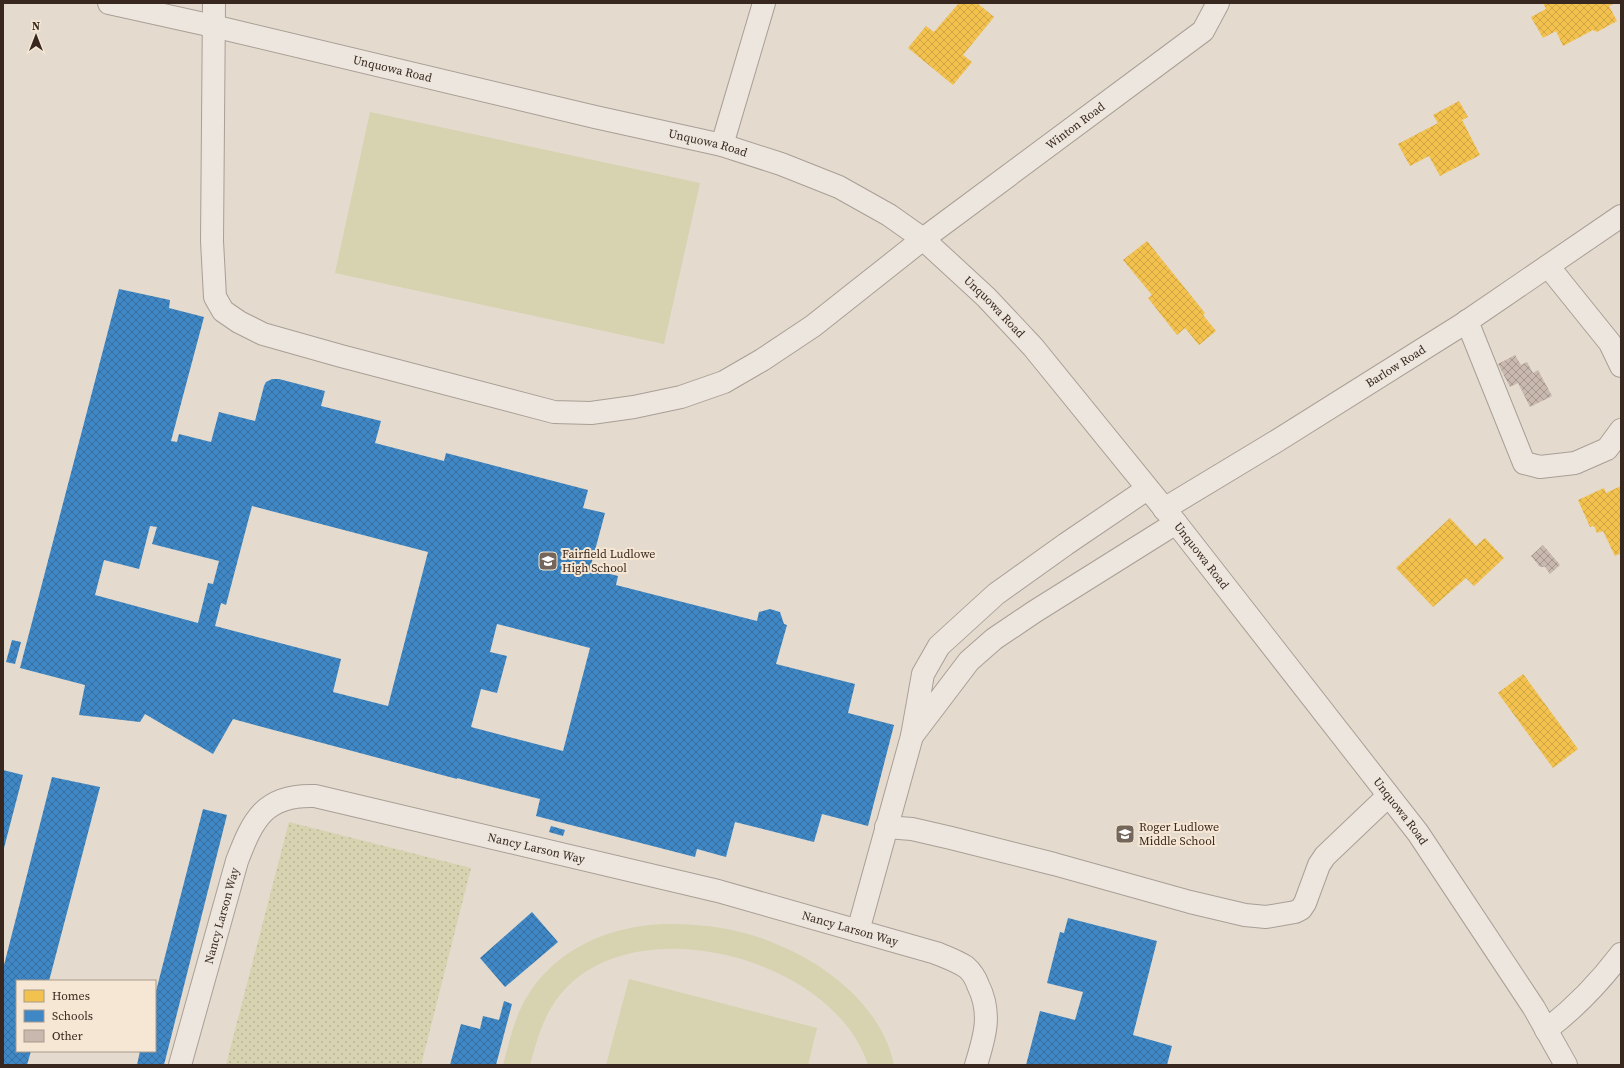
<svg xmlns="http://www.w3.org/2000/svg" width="1624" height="1068" font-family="'Source Serif 4',serif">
	<defs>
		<pattern id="park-dots" width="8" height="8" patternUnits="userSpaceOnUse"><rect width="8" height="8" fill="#d7d2af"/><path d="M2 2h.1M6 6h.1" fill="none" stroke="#b9b496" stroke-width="1.8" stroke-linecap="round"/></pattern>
		<pattern id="homes-cross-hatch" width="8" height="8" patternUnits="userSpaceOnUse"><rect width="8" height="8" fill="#f2c14e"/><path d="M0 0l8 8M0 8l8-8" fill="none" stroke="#d0a644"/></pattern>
		<pattern id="schools-cross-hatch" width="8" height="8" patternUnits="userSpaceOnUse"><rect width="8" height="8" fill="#3f88c5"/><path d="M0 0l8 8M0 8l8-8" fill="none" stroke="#366f9f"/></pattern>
		<pattern id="building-cross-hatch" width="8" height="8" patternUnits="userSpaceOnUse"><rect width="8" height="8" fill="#c8b8ae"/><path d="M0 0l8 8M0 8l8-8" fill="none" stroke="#a3968d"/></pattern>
	</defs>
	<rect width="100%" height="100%" fill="#e4dacd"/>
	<!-- grass -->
	<g fill="#d7d2af">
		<polygon points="370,112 700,183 664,344 335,273"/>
		<path d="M663,924c21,0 43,1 64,5 69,13 152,63 167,136h-26c-33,-104 -220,-156 -299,-80 -23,22 -31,50 -39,80h-27c5,-18 9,-36 16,-53 26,-58 83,-85 144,-88z"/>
		<polygon points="629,979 817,1028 808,1065 606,1065"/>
	</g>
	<!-- park -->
	<polygon fill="url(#park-dots)" points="289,822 471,868 421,1065 226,1065"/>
	<!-- homes -->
	<g fill="url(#homes-cross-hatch)">
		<polygon points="959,3 977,3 994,17 963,55 972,62 953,85 908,48 926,26 934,32"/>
		<polygon points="1543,3 1615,3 1609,6 1617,21 1597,32 1593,30 1563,46 1556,31 1543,38 1531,17 1546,9"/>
		<polygon points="1459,101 1468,117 1462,120 1480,155 1440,176 1429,156 1410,166 1398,144 1438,123 1433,115"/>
		<polygon points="1147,241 1205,313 1203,315 1216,331 1199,345 1185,328 1177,335 1148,298 1152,295 1123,260"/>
		<polygon points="1621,486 1621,553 1615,556 1603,531 1597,533 1594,526 1590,527 1578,500 1604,488 1606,493"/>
		<polygon points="1450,518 1476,546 1485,538 1504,558 1474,586 1466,578 1433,607 1396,568"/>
		<polygon points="1523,674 1578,749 1553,768 1498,693"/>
	</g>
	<!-- schools -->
	<g fill="url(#schools-cross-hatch)" fill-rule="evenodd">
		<path d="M119,289l51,11 -1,8 35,9 -33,124 6,1 2,-8 32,8 8,-30 36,9 9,-35 2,-4 6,-3h7l46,12 -4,15 60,15 -6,22 69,18 2,-8 142,37 -5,18 22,5 -15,56 28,7 -2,9 141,36 2,-9 11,-3 10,3 4,12 3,1 -11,39 79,20 -7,29 46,12 -26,101 -46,-12 -8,28 -79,-20 -9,35 -29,-8 -2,8 -159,-41 4,-17 -83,-21v1l-224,-60 -20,35 -68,-40 -5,8 -61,-7 6,-30 -65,-17zM252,506l176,46 -40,154 -55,-14 8,-33 -126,-33 6,-23 5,2zM150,526l7,1 -5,17 67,17 -6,23 -5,-1 -10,40 -103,-28 9,-35 35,9zM497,624l93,24 -27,103 -92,-24 10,-38 16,4 10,-37 -17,-4z"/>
		<polygon points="12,640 21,642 15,664 6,662"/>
		<polygon points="3,770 23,775 4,848 3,848"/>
		<polygon points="52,777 100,787 49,981 17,981 17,1051 31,1051 27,1065 3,1065 3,969"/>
		<polygon points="203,809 227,815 164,1065 137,1065 140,1051 155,1051 155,995"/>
		<polygon points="551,826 565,830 563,836 549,832"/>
		<polygon points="532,912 558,942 505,987 480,958"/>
		<polygon points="1068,918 1157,941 1133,1035 1172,1046 1167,1065 1026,1065 1040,1011 1075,1020 1083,992 1047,983 1060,932 1064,933"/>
		<polygon points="504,1001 512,1004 496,1065 450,1065 461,1024 480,1029 483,1016 499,1020"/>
	</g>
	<!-- building -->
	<g fill="url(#building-cross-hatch)">
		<polygon points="1515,355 1521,365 1527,362 1533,373 1538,370 1552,396 1530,407 1518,383 1510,387 1498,364"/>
		<polygon points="1543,545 1560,565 1550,574 1545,567 1540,567 1531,556"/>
	</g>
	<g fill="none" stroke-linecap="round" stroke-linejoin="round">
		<defs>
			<g id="minor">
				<path id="s1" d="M109,3l104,23 382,91 127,28 59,19 58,23 50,28 34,24 63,58 47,50 143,176 242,310 116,175 32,57"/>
				<path id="s2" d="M214,3l-2,238 3,56 8,14 16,11 24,12 78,22 213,56 37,1 43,-6 47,-10 43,-15 38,-22 51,-34 110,-87 280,-208 15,-28"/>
				<polyline points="722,145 764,3"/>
				<polyline points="1548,266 1610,343 1621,366"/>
				<polyline points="1467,321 1524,463 1540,467 1575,463 1607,449 1621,430"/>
				<polyline points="1147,489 1066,544 996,594 939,646 923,674 912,736 969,661 994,639 1034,612 1176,523"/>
				<path id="s3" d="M1164,509l111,-67 188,-118 158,-108"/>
				<polyline points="886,827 912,829 951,838 1054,864 1190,902 1245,915 1266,917 1295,912 1301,909 1305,903 1319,865 1325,856 1388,796"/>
				<polyline points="858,931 912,736"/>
				<path d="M1546,1030c29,-22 53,-47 75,-76"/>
				<path id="s4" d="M180,1065l57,-204c16,-42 28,-67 78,-65l403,95 218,62c10,4 21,8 30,14 5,4 10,12 12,18 14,28 7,51 -2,80"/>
			</g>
		</defs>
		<!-- minor casing -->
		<use href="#minor" stroke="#a99f96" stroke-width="24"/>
		<!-- minor -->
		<use href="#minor" stroke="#ece6de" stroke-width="22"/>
	</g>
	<!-- icons -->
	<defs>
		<symbol id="school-square" viewBox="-11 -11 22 22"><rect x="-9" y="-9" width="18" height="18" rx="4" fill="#74665b" stroke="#f5e7d3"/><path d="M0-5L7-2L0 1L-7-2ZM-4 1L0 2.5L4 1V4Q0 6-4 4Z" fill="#fff"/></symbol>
	</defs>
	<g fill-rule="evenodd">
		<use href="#school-square" x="537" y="550" width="22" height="22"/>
		<use href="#school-square" x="1114" y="823" width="22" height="22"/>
	</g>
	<g text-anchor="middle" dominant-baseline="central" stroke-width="4" stroke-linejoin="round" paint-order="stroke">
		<!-- street labels -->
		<g font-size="12" fill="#38271e" stroke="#f5e7d3">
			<text stroke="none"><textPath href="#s1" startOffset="291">Unquowa Road</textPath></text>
			<text stroke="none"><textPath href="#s2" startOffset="1267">Winton Road</textPath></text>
			<text stroke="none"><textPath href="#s1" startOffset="615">Unquowa Road</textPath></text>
			<text stroke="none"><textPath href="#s1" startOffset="951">Unquowa Road</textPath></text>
			<text stroke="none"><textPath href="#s3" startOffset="272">Barlow Road</textPath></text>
			<text stroke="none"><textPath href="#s1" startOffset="1275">Unquowa Road</textPath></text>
			<text stroke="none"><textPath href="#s1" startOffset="1599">Unquowa Road</textPath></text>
			<text stroke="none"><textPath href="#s4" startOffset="551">Nancy Larson Way</textPath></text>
			<text stroke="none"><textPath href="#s4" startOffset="155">Nancy Larson Way</textPath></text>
			<text stroke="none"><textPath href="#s4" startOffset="875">Nancy Larson Way</textPath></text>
		</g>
		<!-- poi labels -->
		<g font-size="12" fill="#38271e" stroke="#f5e7d3" text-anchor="start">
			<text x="562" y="554">Fairfield Ludlowe<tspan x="562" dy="14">High School</tspan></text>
			<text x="1139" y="827">Roger Ludlowe<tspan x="1139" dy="14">Middle School</tspan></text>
		</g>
	</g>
	<!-- border -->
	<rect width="1624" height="1068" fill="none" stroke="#38271e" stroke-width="8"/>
	<!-- legend -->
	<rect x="16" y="980" width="140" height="72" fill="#f5e7d3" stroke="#a99a8b"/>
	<rect x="24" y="990" width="20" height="12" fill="#f2c14e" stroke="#a99a8b"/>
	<text x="52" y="1000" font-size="12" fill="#38271e">Homes</text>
	<rect x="24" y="1010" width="20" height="12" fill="#3f88c5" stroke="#a99a8b"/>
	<text x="52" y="1020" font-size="12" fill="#38271e">Schools</text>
	<rect x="24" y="1030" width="20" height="12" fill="#c8b8ae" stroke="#a99a8b"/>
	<text x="52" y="1040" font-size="12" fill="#38271e">Other</text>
	<!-- north arrow -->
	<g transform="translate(36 36)" stroke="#f5e7d3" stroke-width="3" paint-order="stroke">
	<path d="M0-3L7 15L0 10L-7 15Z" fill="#38271e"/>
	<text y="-6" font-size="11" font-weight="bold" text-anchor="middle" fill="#38271e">N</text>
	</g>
</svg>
